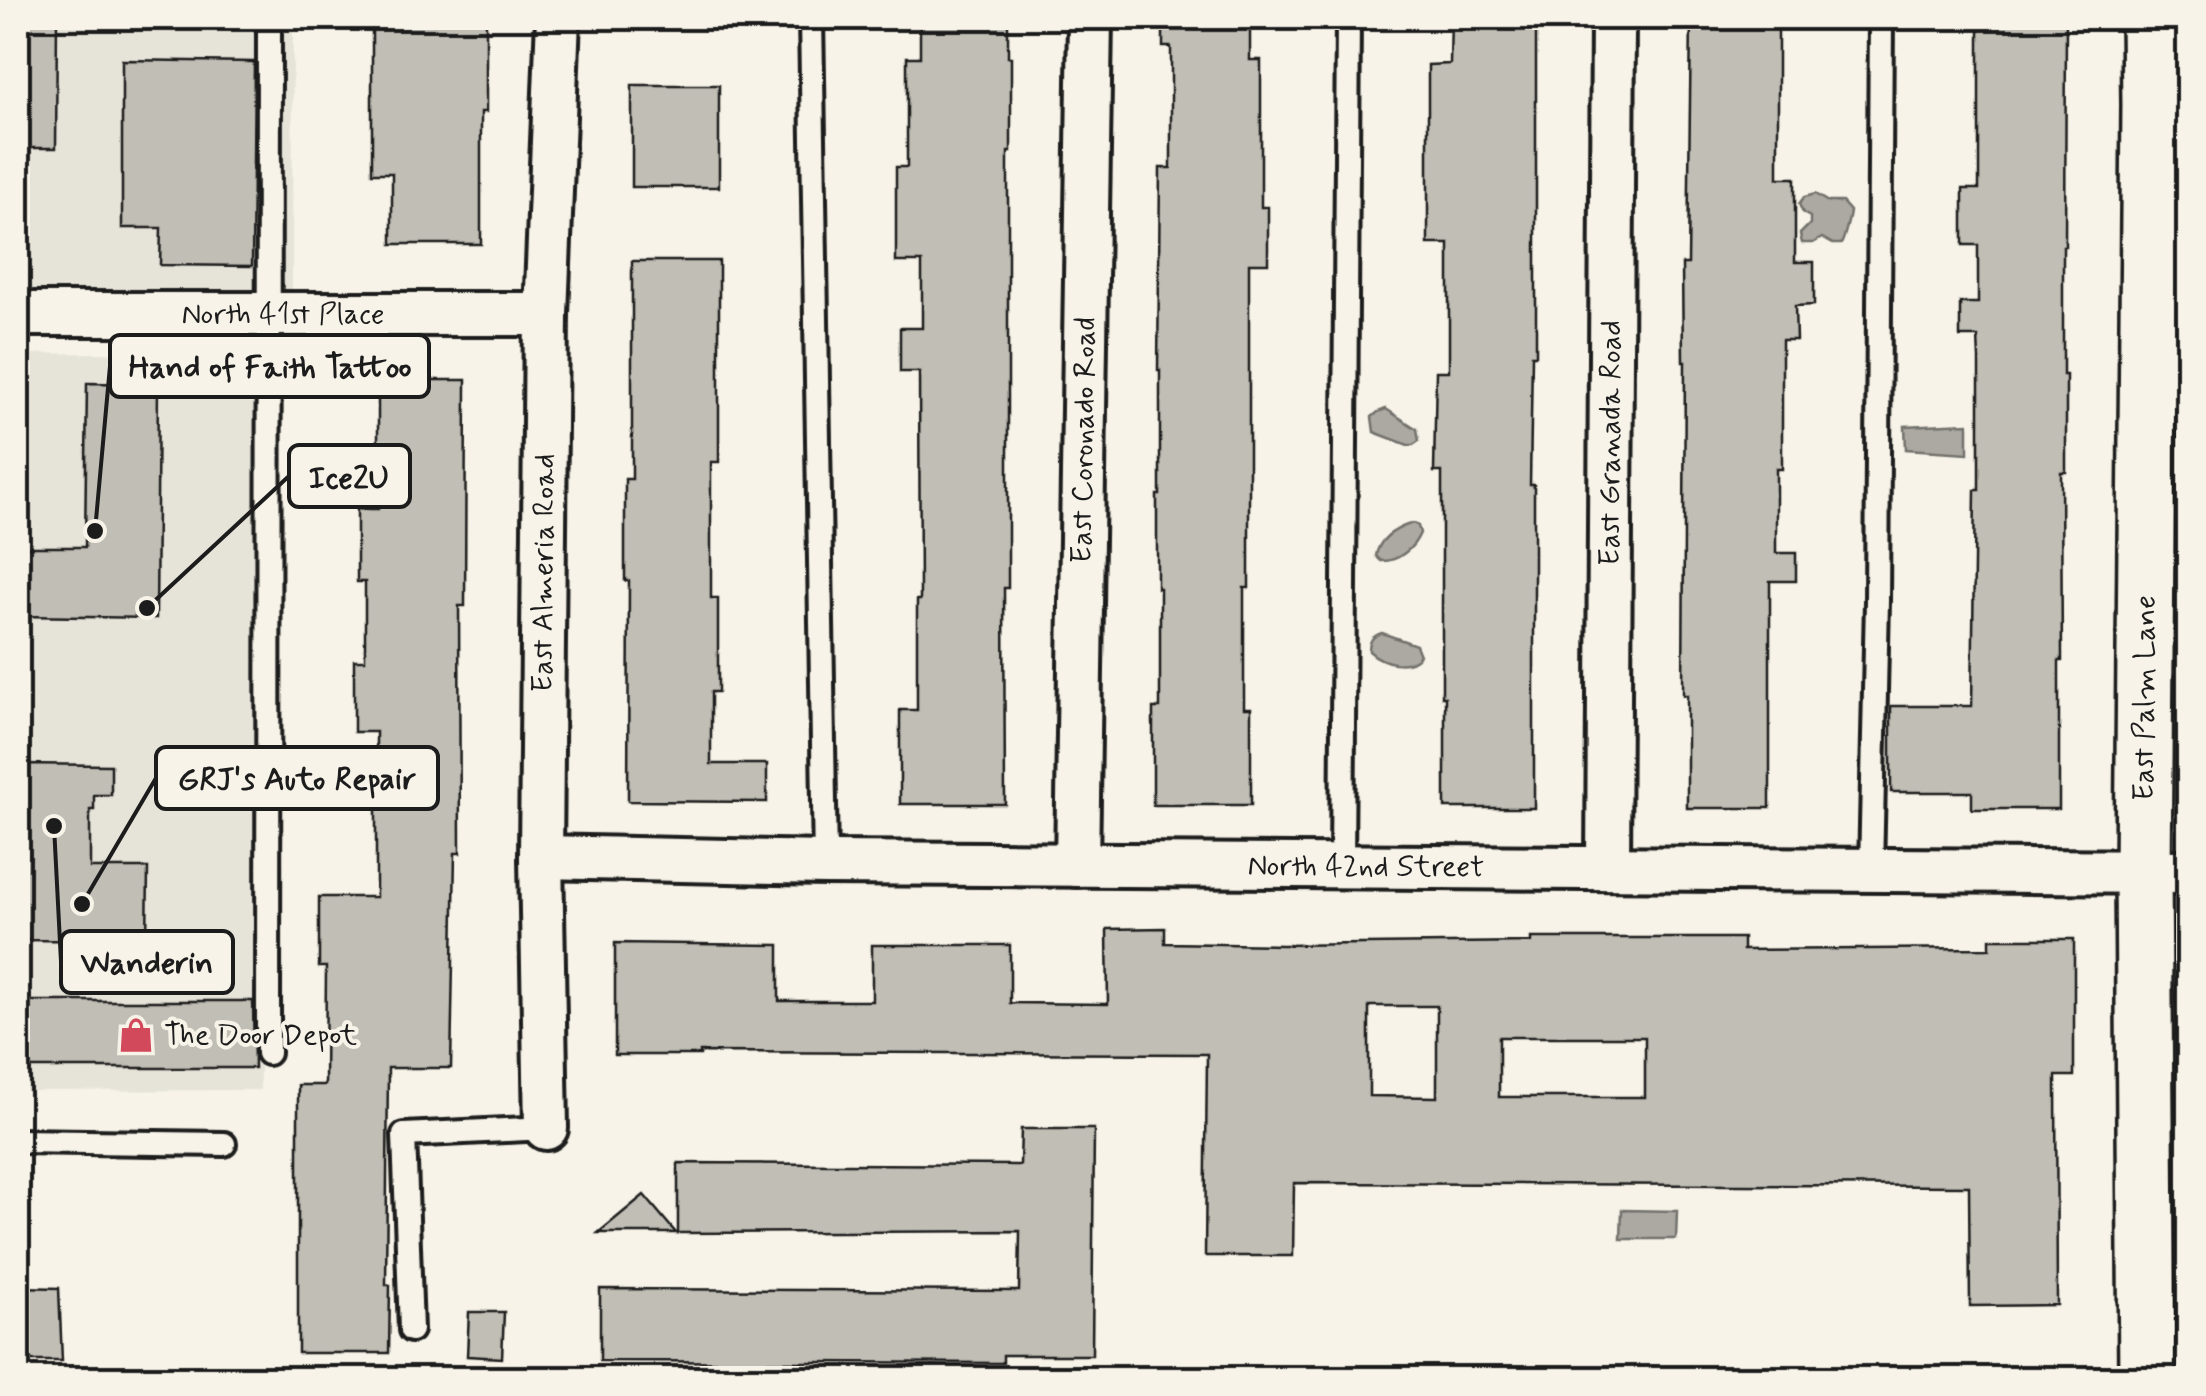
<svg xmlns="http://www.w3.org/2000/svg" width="2206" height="1396" font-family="Mynerve,sans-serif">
	<rect width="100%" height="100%" fill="#f7f3e8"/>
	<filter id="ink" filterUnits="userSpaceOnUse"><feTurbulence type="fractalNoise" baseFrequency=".01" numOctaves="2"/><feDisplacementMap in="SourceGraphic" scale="20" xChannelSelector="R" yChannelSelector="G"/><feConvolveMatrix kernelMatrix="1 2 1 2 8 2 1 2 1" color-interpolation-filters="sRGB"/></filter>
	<g filter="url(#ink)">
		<!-- built -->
		<g fill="#e6e3d9">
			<polygon points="18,18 293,18 292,313 18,314"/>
			<polygon points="254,351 260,1090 18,1091 18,354"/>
		</g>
		<!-- water -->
		<g fill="#aca9a2" stroke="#72716c" stroke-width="2.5">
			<path d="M1815,194l13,8h14l8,9c0,4 -6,29 -9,33h-8l-11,-6 -9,5h-11l-2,-9 10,-10v-7l-7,-4 -4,-9 5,-7z"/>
			<polygon points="1386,409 1417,429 1419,441 1413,445 1408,445 1374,432 1372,417 1378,412"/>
			<polygon points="1968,423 1968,453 1906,449 1905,426"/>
			<path d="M1413,523l5,3 2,7c-6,15 -22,29 -39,28l-5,-5c3,-19 21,-28 37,-33z"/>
			<path d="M1382,633l34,12 4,10c-12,15 -38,8 -51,-4 0,-10 3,-15 13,-18z"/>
			<polygon points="1622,1210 1677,1211 1676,1239 1621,1239"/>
		</g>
		<!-- building -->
		<g fill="#c0beb5" stroke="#1c1c1c" stroke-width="2.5" fill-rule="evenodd">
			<polygon points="18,18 57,18 56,148 18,148"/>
			<polygon points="920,18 1008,18 1008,57 1011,57 1011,152 1008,152 1008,588 1004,588 1005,804 900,804 900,710 917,710 917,600 920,600 919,372 900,372 900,328 922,328 922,262 896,262 896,167 907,167 907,57 920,57"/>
			<polygon points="1163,18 1250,18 1250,60 1261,60 1261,207 1268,207 1268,263 1249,263 1249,588 1244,588 1244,708 1251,708 1251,805 1153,805 1153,708 1160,708 1160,588 1157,588 1157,495 1160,495 1160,370 1158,370 1160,168 1171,168 1171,47 1163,47"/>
			<polygon points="1451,18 1536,18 1536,355 1532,355 1530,485 1534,485 1534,808 1445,808 1445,697 1442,697 1442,472 1434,472 1436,371 1449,371 1449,244 1428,244 1428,65 1450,64"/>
			<polygon points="1691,18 1778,18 1778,178 1795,178 1795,262 1814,262 1814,305 1795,306 1796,340 1782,340 1782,469 1776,469 1776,553 1796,553 1796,581 1770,581 1770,808 1687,808 1687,695 1683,695 1685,362 1683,362 1682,264 1688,264"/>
			<polygon points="1979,18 2066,18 2065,246 2063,246 2063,375 2066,375 2066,472 2061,472 2062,661 2059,661 2059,809 1972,809 1972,792 1891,792 1891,706 1972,706 1975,490 1979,490 1979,359 1978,337 1960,337 1960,303 1978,303 1978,245 1963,245 1963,189 1979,189"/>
			<polygon points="372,19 486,19 486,112 481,112 481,244 392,244 392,173 372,173"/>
			<polygon points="122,60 254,62 252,266 160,265 161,228 122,228"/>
			<rect x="632" y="85" width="87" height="102"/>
			<polygon points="632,261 719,261 719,462 711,462 711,598 718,598 718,692 711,692 711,764 767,764 767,802 628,801 629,581 625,581 625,479 632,479"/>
			<polygon points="378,380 466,380 465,606 459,606 460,853 455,853 451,1068 388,1068 386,1285 390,1285 389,1353 298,1353 298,1085 325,1085 326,967 319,967 319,897 376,897 376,732 354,732 354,660 365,660 365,582 357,582 357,509 378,509"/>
			<polygon points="87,383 158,384 156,618 18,616 18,547 85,547"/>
			<polygon points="18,764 111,765 111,795 94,795 94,810 90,810 90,868 148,868 147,941 18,940"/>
			<path d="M1165,928v15l117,2 249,-3v-4h212v12l247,-2v-9h84v137h-18l1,229 -87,1 -1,-120 -675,-3 -1,73h-88l2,-202 -507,-2v3h-85v-112l164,2v56h93v-56h138v58l98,1 -1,-75zM1369,1006h68v91l-68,-1zM1499,1037h146v60h-146z"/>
			<polygon points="18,1001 253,1001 254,1068 18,1068"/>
			<polygon points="1021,1129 1094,1129 1092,1355 1003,1355 1003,1363 600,1361 600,1289 1019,1291 1020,1231 678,1233 678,1163 1020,1165"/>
			<polygon points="644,1195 676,1233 598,1233"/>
			<polygon points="18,1287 59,1288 62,1361 29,1361 29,1358 18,1357"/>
			<polygon points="469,1312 504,1312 502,1358 467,1356"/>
		</g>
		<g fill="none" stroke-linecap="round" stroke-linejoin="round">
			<defs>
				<g id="lane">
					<polyline points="811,18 825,863"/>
					<polyline points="1342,867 1348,18"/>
					<polyline points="1871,870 1877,601 1881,18"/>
					<polyline points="268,1053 269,18"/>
					<polyline points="18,1141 224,1144"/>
					<polyline points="411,1330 404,1135 546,1128"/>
				</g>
				<g id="street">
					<polyline points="2150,105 2188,105"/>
					<path id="s1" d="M18,314h528"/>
					<path id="s2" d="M541,857l284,6 1363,9"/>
					<path id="s3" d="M1077,865l13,-847"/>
					<path id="s4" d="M1608,868l5,-850"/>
					<path id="s5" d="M546,1128l-5,-271 5,-543 12,-296"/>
				</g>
				<g id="secondary">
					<path id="s6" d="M2147,1378l-4,-506 7,-767 -1,-87"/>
				</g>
			</defs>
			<!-- lane casing -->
			<use href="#lane" stroke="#1c1c1c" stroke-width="30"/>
			<!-- street casing -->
			<use href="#street" stroke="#1c1c1c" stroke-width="50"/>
			<!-- secondary casing -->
			<use href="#secondary" stroke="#1c1c1c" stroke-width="62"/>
			<!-- lane -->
			<use href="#lane" stroke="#f7f3e8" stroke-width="22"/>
			<!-- street -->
			<use href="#street" stroke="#f7f3e8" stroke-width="42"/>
			<!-- secondary -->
			<use href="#secondary" stroke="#f7f3e8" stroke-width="55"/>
		</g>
	</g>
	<!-- icons -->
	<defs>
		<symbol id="shop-bare" viewBox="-9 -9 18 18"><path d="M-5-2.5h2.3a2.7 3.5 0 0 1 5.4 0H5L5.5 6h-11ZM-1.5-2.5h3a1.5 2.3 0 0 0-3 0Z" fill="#d1495b" stroke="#f7f3e8" stroke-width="2.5" paint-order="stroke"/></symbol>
	</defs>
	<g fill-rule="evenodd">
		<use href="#shop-bare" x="111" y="1010" width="50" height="50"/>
	</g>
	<g text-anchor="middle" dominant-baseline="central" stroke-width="8" stroke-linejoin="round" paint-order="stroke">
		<!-- street labels -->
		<g font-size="30" fill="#1c1c1c" stroke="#f7f3e8">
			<text stroke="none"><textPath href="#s1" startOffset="265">North 41st Place</textPath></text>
			<text stroke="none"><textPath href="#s3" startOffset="425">East Coronado Road</textPath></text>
			<text stroke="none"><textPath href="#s4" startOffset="425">East Granada Road</textPath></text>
			<text stroke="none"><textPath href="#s5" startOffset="555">East Almeria Road</textPath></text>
			<text stroke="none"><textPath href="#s6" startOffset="680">East Palm Lane</textPath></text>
			<text stroke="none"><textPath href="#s2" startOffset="825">North 42nd Street</textPath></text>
		</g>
		<!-- poi labels -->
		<g font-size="30" fill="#1c1c1c" stroke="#f7f3e8" text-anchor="start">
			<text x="164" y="1035">The Door Depot</text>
		</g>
	</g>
	<!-- callouts -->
	<path fill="none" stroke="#1c1c1c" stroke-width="4" d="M95 531L110 366M147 608L289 476M82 904L156 778M54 826L61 962"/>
	<g fill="#1c1c1c" stroke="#f7f3e8" stroke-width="4">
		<circle cx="95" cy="531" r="10"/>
		<circle cx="147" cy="608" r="10"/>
		<circle cx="82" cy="904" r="10"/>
		<circle cx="54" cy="826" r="10"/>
	</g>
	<g fill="#f7f3e8" stroke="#1c1c1c" stroke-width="4">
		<rect x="110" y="335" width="319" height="62" rx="10"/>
		<rect x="289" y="445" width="121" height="62" rx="10"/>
		<rect x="156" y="747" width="282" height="62" rx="10"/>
		<rect x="61" y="931" width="172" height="62" rx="10"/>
	</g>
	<g font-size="32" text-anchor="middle" font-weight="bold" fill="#1c1c1c">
		<text x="270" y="377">Hand of Faith Tattoo</text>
		<text x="349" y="488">Ice2U</text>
		<text x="297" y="789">GRJ's Auto Repair</text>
		<text x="147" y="973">Wanderin</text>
	</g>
	<!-- margin -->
	<rect width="2206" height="1396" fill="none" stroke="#f7f3e8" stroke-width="60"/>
	<rect x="30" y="30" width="2146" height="1336" fill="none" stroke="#1c1c1c" stroke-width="4" filter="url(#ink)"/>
</svg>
